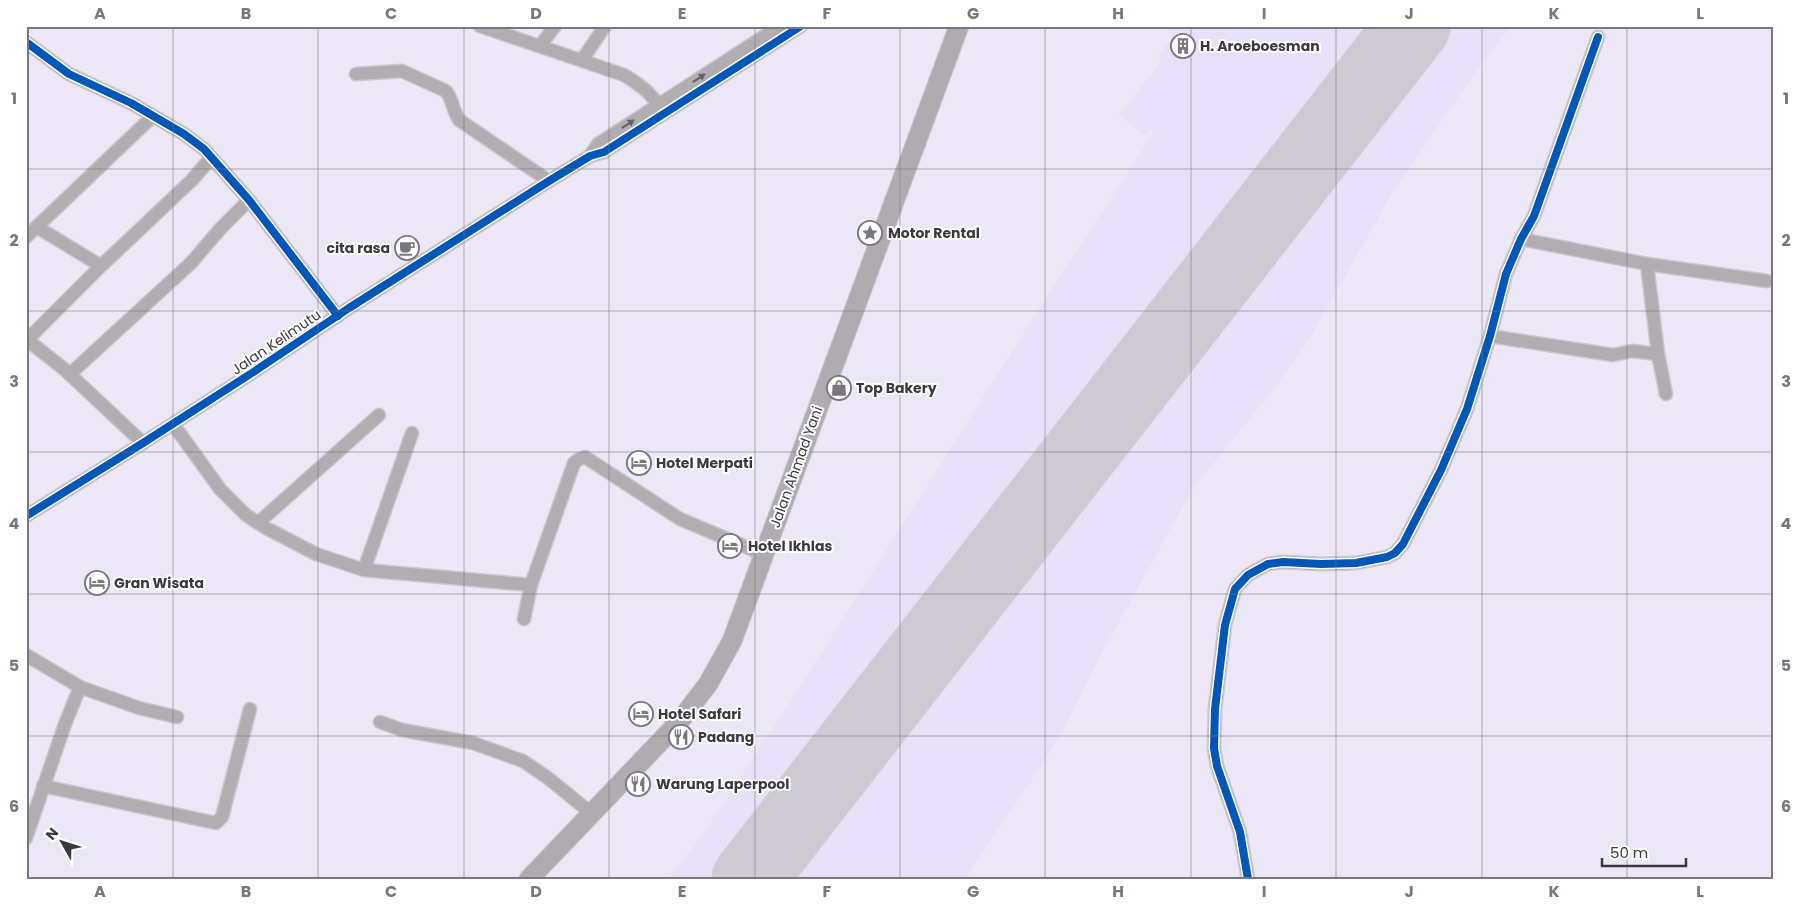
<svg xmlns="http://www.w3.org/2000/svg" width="1800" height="905" font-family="Poppins,sans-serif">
	<rect width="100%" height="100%" fill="#ece7f6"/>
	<!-- built -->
	<polygon fill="#e8dff8" points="1173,26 1510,26 1483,62 1395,188 1311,336 1275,388 1193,488 1102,653 1066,725 1040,768 973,866 967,879 668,879 698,841 789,704 1038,310 1154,132 1150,129 1144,135 1119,115 1162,60 1158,56 1174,36 1169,32"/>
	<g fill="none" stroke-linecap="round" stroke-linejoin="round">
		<!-- taxiway -->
		<polyline stroke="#cecad4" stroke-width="30" points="1397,47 1403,35 1404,26"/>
		<!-- runway -->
		<polyline stroke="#cecad4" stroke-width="75" points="749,879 1413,26"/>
		<defs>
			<g id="minor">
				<path d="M480,26l144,49c18,11 26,17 38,35"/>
				<polyline points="26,42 69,74 131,103 184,134 204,149 249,200 338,316"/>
				<polyline points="540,46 555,26"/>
				<polyline points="582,60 605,26"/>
				<path d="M356,74l46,-3 44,20c7,9 6,18 13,29l90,61"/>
				<polyline points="590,156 598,144 780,26"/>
				<polyline points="37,227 101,266"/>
				<polyline points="26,237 153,116"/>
				<polyline points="1521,239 1647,264 1767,281"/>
				<polyline points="1647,264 1658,354 1666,394"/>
				<polyline points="1490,336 1613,355 1632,351 1658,354"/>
				<polyline points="26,339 64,369 143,443"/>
				<polyline points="27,340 101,266 192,180 211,158"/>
				<polyline points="70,374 191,263 221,228 249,200"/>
				<polyline points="173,424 220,489 246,515 266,528 316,554 364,570 531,585"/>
				<polyline points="26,516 143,443 255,371 349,308 549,181 590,156 604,152 801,26"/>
				<polyline points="258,523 379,415"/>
				<polyline points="364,570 412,433"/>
				<polyline points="524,619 531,585 574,463 579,459 585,457 680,519 763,554"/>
				<polyline points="26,655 80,687 139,708 177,717"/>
				<polyline points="380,722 402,730 473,743 523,761 548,778 591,813"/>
				<polyline points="43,786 216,823 222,817 250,709"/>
				<polyline points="26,838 65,724 80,687"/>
				<polyline points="1248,879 1240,832 1217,766 1214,748 1215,709 1225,625 1235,589 1248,575 1268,564 1283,562 1321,564 1356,563 1387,557 1395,553 1403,544 1441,470 1467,409 1490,336 1506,274 1521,239 1534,216 1598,37"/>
			</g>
			<polyline id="highway" points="529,879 679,722 708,684 732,641 959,26"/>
		</defs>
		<!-- minor casing -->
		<use href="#minor" stroke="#cac6d0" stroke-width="15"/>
		<!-- highway casing -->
		<use href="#highway" stroke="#cac6d0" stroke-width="21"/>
		<!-- minor -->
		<use href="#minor" stroke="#b2adb0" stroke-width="12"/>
		<!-- highway -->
		<use href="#highway" stroke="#b0abb0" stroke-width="19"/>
		<defs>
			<g id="cycleway">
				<polyline points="26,42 69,74 131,103 184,134 204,149 249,200 338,316"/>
				<polyline points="26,516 143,443 255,371 349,308 549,181 590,156 604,152 801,26"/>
				<polyline points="1248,879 1240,832 1217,766 1214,748 1215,709 1225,625 1235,589 1248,575 1268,564 1283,562 1321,564 1356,563 1387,557 1395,553 1403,544 1441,470 1467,409 1490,336 1506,274 1521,239 1534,216 1598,37"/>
			</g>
		</defs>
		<!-- cycleway casing -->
		<use href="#cycleway" stroke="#fff" stroke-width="11"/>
		<!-- cycleway -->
		<use href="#cycleway" stroke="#0057b8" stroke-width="8"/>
	</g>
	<!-- one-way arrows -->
	<defs><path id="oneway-solid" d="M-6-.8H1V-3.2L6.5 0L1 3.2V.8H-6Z" transform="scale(1.25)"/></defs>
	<g fill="#656168">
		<use href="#oneway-solid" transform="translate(699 78) rotate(-33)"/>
		<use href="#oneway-solid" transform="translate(628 124) rotate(-33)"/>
	</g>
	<!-- grid -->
	<path fill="none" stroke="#7a7581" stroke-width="1" stroke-opacity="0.55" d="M173,26v853M318,26v853M464,26v853M609,26v853M755,26v853M900,26v853M1045,26v853M1191,26v853M1336,26v853M1482,26v853M1627,26v853M26,169h1748M26,311h1748M26,452h1748M26,594h1748M26,736h1748"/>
	<!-- icons -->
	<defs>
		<symbol id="building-ring" viewBox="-11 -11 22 22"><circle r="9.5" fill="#fff" stroke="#7a7581" stroke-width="1.5"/><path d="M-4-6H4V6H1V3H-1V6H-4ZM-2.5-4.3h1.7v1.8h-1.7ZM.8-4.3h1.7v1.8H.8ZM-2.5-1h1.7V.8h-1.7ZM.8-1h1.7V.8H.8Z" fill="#7a7581"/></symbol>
		<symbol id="sight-ring" viewBox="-11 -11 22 22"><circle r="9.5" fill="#fff" stroke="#7a7581" stroke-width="1.5"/><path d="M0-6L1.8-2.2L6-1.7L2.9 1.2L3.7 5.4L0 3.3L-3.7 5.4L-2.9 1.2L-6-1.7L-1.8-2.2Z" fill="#7a7581"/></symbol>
		<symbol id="cafe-ring" viewBox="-11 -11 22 22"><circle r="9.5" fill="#fff" stroke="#7a7581" stroke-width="1.5"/><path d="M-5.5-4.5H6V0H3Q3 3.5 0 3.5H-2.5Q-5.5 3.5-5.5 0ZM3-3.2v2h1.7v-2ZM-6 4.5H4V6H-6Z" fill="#7a7581"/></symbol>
		<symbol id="shop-ring" viewBox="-11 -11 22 22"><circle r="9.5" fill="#fff" stroke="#7a7581" stroke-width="1.5"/><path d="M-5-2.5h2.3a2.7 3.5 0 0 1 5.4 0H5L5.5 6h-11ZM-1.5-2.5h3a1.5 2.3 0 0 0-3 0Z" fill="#7a7581"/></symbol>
		<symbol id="hotel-ring" viewBox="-11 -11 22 22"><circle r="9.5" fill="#fff" stroke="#7a7581" stroke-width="1.5"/><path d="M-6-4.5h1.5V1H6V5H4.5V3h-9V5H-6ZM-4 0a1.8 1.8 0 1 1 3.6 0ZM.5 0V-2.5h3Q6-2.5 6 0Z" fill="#7a7581"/></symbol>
		<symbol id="restaurant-ring" viewBox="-11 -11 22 22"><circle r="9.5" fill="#fff" stroke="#7a7581" stroke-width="1.5"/><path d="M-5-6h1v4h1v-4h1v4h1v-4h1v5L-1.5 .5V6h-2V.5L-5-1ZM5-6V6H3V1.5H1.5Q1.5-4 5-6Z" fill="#7a7581"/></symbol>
	</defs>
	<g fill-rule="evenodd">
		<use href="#building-ring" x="1169" y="32" width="28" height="28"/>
		<use href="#sight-ring" x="856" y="219" width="28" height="28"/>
		<use href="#cafe-ring" x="393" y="234" width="28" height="28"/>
		<use href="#shop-ring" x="825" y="374" width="28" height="28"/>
		<use href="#hotel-ring" x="625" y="449" width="28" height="28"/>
		<use href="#hotel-ring" x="716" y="532" width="28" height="28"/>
		<use href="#hotel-ring" x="83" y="569" width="28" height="28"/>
		<use href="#hotel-ring" x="627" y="700" width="28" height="28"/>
		<use href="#restaurant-ring" x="667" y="723" width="28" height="28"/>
		<use href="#restaurant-ring" x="624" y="770" width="28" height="28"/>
	</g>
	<g text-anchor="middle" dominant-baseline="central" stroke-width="4" stroke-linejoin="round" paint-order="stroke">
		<!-- poi labels -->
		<g font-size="14" font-weight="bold" fill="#3c3842" stroke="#fff" text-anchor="start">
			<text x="1200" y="46">H. Aroeboesman</text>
			<text x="888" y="233">Motor Rental</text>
			<text x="390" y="248" text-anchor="end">cita rasa</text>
			<text x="856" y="388">Top Bakery</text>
			<text x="656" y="463">Hotel Merpati</text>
			<text x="748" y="546">Hotel Ikhlas</text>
			<text x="114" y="583">Gran Wisata</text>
			<text x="658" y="714">Hotel Safari</text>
			<text x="698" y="737">Padang</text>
			<text x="656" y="784">Warung Laperpool</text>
		</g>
		<!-- street labels -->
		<g font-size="14" fill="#3c3842" stroke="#fff">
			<text transform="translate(276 342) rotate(-34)">Jalan Kelimutu</text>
			<text transform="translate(796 467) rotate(-70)">Jalan Ahmad Yani</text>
		</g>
	</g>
	<!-- border -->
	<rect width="1800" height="905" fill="none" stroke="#ffffff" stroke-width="55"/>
	<!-- north arrow -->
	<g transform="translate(62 842) rotate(309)" stroke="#ffffff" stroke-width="4" paint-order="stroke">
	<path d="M0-4L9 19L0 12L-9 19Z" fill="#3c3842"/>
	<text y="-8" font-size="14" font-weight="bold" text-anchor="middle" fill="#3c3842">N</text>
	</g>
	<!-- scale -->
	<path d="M1602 858v8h84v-8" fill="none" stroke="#3c3842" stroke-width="2.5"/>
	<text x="1610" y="858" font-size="15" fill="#3c3842" stroke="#ffffff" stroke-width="4" paint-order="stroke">50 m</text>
	<rect x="28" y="28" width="1744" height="850" fill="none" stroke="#7a7581" stroke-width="2"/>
	<g font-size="16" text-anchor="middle" font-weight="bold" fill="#7a7581">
		<text x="100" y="19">A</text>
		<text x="246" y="19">B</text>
		<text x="391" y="19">C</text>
		<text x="536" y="19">D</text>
		<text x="682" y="19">E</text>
		<text x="827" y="19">F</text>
		<text x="973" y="19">G</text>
		<text x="1118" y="19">H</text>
		<text x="1264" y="19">I</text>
		<text x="1409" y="19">J</text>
		<text x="1554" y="19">K</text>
		<text x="1700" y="19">L</text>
		<text x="14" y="104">1</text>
		<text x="1786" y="104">1</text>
		<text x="14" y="246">2</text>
		<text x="1786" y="246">2</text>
		<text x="14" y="387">3</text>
		<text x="1786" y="387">3</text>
		<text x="14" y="529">4</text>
		<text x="1786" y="529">4</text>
		<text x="14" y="671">5</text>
		<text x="1786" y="671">5</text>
		<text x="14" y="812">6</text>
		<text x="1786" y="812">6</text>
		<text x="100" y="897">A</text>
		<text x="246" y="897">B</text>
		<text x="391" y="897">C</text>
		<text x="536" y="897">D</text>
		<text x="682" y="897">E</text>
		<text x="827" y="897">F</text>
		<text x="973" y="897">G</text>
		<text x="1118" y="897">H</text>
		<text x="1264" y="897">I</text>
		<text x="1409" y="897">J</text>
		<text x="1554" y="897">K</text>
		<text x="1700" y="897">L</text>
	</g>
</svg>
